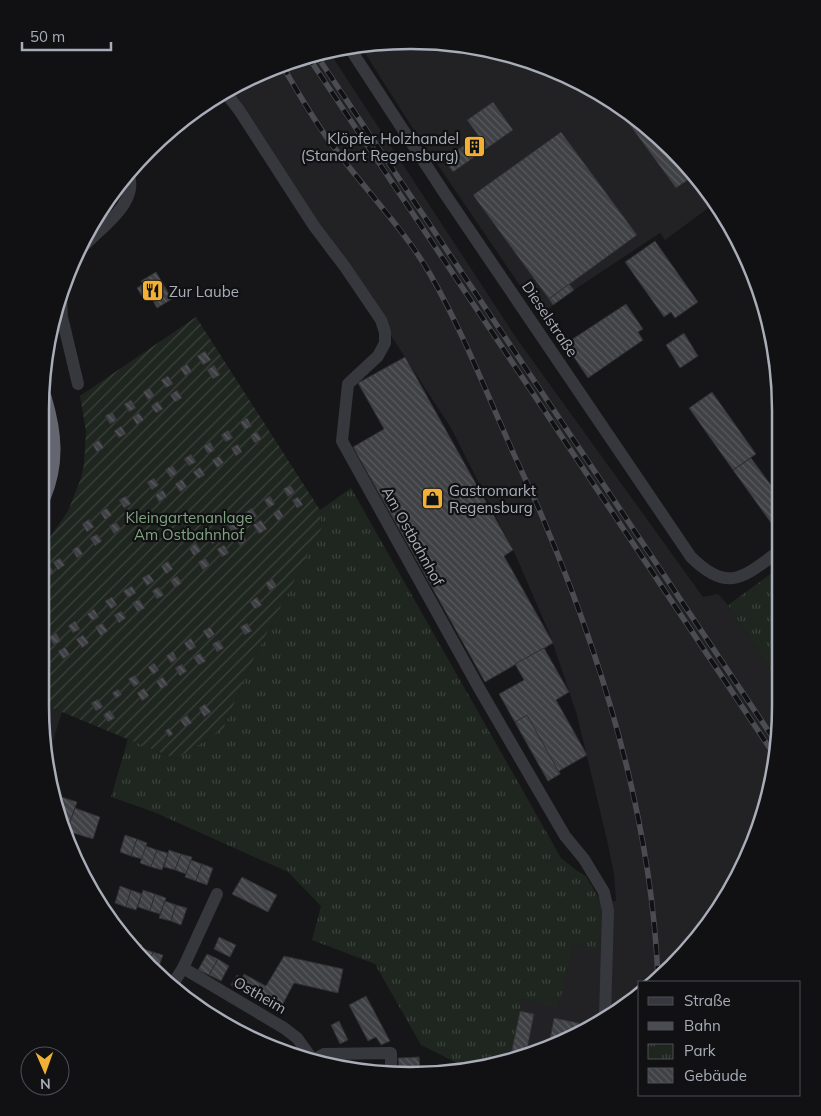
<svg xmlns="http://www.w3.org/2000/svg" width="821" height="1116" font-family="Mulish,sans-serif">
	<defs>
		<pattern id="park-tufts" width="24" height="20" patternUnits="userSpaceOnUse" patternTransform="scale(1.25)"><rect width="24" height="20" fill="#1e261f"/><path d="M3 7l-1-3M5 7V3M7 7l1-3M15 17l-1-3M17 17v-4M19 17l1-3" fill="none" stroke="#3c433d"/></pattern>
		<pattern id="garden-furrows" width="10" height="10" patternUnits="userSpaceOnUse" patternTransform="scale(1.25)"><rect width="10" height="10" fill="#1e261f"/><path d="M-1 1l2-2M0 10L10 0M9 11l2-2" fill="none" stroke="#3c433d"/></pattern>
		<pattern id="building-back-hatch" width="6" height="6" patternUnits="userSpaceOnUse" patternTransform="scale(1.25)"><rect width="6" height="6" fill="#404145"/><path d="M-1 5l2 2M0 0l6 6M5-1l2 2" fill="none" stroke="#595a5e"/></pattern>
	</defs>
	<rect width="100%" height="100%" fill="#161618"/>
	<!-- built -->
	<g fill="#222225">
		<polygon points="386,41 459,43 529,60 595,89 655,132 704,185 715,203 665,240 660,233 574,290 540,315 410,124 360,45"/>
		<polygon points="328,50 517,339 703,597 718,594 728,605 780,684 780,730 761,824 732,890 689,950 654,982 640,982 640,996 636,999 552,1048 510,1059 522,999 558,1006 575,944 600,900 616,901 614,874 607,840 577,715 550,635 516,556 451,428 230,88 246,78 314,53"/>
		<polygon points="40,703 62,712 47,760 40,706"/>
	</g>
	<!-- park -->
	<g fill="url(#park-tufts)">
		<polygon points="351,488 561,858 577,871 586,876 600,900 601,923 597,949 575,944 558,1007 522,999 510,1059 463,1072 463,1066 421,1045 375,964 312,940 321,906 288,872 154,812 111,797 128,739 176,759 223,729 253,660 321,529 320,510"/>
		<polygon points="779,568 780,684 728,605"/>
	</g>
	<!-- garden -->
	<polygon fill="url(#garden-furrows)" points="196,317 320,510 321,529 253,660 223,729 176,759 40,703 40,552 68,511 81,478 84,464 86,432 80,396"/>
	<!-- building -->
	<g fill="url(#building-back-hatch)" stroke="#303034">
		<polygon points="493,102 513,130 453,172 444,160 478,135 467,120"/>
		<polygon points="613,102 655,132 695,175 676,188"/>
		<polygon points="561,132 637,235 549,299 473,195"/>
		<polygon points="655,241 698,302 675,318 671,312 664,317 625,262"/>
		<polygon points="156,272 172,299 157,308 149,294 143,298 137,288 143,284 141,281"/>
		<polygon points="569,284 574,290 553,305 549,299"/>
		<polygon points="626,304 643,329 638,332 643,340 588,378 565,344"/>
		<polygon points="684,333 698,356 680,368 666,345"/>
		<polygon points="205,351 211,360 203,365 197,356"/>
		<polygon points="405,357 513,550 504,556 553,643 485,682 353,447 384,429 358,383"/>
		<polygon points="187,364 192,372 185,376 180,368"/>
		<polygon points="214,365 220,375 213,379 207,370"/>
		<polygon points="168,376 173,384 166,388 161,380"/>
		<polygon points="149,388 155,396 148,400 143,392"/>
		<polygon points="177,390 182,398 175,402 170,395"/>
		<polygon points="712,392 756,454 733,470 689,408"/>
		<polygon points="131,400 136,408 129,412 124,404"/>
		<polygon points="158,401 163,409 156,413 151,406"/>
		<polygon points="112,412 117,420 110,424 105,416"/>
		<polygon points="139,413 144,420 137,425 132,417"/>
		<polygon points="247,418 252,426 245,430 240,422"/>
		<polygon points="121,426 126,434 119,438 114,431"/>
		<polygon points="228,430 233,438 226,442 221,435"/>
		<polygon points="256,431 262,439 255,443 250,436"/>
		<polygon points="99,440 104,448 97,452 92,444"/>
		<polygon points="210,442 215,450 208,454 203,446"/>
		<polygon points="238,444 242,452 236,456 231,448"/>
		<polygon points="191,454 196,462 189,466 184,459"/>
		<polygon points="219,456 224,463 217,468 212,460"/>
		<polygon points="751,458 779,496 779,523 774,527 733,470"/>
		<polygon points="172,465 178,473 171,478 165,470"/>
		<polygon points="200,467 205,475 198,479 193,472"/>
		<polygon points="154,478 159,485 152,490 147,482"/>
		<polygon points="182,479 187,487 180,492 175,484"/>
		<polygon points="290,485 295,492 288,497 283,489"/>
		<polygon points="163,490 167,497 159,502 155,495"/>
		<polygon points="126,496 131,504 124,508 119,500"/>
		<polygon points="270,496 275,504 269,508 264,500"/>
		<polygon points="298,497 303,505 297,508 292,500"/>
		<polygon points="107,508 112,515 105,520 100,512"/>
		<polygon points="252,508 257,516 251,520 246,512"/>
		<polygon points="279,509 284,517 278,521 273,513"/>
		<polygon points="134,510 139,518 133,522 128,514"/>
		<polygon points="232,518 239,528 232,532 226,523"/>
		<polygon points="89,519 94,527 87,532 82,524"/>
		<polygon points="261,520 267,529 259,534 253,525"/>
		<polygon points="116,522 121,529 114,534 109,526"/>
		<polygon points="214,530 220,539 212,544 206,535"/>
		<polygon points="97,534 102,541 95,546 90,538"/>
		<polygon points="242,534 247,541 240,546 236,538"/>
		<polygon points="196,543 201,551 194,556 189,548"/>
		<polygon points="224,545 229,553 222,557 217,549"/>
		<polygon points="78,546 83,554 77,558 72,550"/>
		<polygon points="60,558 65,565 58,570 53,562"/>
		<polygon points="205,558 210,565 203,570 198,562"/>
		<polygon points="168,561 173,569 166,574 161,566"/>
		<polygon points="49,565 54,573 47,577 42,570"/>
		<polygon points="149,574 154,581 147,586 142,578"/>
		<polygon points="177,576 182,583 175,588 170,580"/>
		<polygon points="272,579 277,586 270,591 265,583"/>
		<polygon points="779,585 779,603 771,592"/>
		<polygon points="132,586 136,593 128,598 123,591"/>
		<polygon points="158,587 164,595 157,599 152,591"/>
		<polygon points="112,597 117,605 111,609 105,601"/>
		<polygon points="257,597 262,605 255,609 250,602"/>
		<polygon points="139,599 145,608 138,612 132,603"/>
		<polygon points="94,609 99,617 92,621 87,614"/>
		<polygon points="121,611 126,618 119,623 114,615"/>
		<polygon points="75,621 80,629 73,633 68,626"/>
		<polygon points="102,623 108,631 101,636 95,627"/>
		<polygon points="247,623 252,631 245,635 240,627"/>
		<polygon points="210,627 215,635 208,639 203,631"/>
		<polygon points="56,633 61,641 54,645 49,637"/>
		<polygon points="83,635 89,643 82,648 76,639"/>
		<polygon points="191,638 196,647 189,651 184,643"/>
		<polygon points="219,640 224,648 217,652 212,644"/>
		<polygon points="65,647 70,655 63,659 58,651"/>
		<polygon points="544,648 569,692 556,700 587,755 559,771 560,774 548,781 499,694 524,680 515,664"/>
		<polygon points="173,651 177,659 171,663 166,656"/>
		<polygon points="200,653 206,661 199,665 193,657"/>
		<polygon points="46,659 51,666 44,671 40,663"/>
		<polygon points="154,663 159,670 153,675 148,667"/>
		<polygon points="182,664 187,671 180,676 175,668"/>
		<polygon points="135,675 140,683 134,687 128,679"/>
		<polygon points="163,677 168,685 161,689 156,681"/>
		<polygon points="144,688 149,696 142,701 137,693"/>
		<polygon points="118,689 122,694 116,699 112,693"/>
		<polygon points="98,699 103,707 96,711 91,703"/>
		<polygon points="205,704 211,712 204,717 199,708"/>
		<polygon points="110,710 115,718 108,722 103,715"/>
		<polygon points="187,715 192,723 185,727 180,720"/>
		<polygon points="527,715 560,774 548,781 515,722"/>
		<polygon points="169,728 173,734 169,737 165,731"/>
		<polygon points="52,794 77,802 70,822 60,818 53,802"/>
		<polygon points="75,808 100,817 93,839 67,831"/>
		<polygon points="125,835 137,839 131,856 120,852"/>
		<polygon points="137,839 147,843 142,859 131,856"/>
		<polygon points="146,846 157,850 151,867 140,863"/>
		<polygon points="157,850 168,853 162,870 151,867"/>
		<polygon points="169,850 181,854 175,870 164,867"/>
		<polygon points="181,854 192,857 186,874 175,870"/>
		<polygon points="191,860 202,864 196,881 185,877"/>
		<polygon points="202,864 213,868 207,885 196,881"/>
		<polygon points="242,877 277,895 268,912 232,894"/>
		<polygon points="120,886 131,890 126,907 115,903"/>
		<polygon points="131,890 142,894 136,910 126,907"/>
		<polygon points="143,890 155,894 150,911 138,907"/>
		<polygon points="155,894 166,898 160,914 150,911"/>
		<polygon points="165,901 176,905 171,921 159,918"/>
		<polygon points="176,905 187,908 181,925 171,921"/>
		<polygon points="219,937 236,945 230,957 214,949"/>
		<polygon points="132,941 142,945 139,953 131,944"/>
		<polygon points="141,948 153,952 149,964 139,953"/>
		<polygon points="153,952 163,955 157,972 149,964"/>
		<polygon points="207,954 218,959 209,975 198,970"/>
		<polygon points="284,956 343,969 338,993 294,983 278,1013 231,985 237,975 242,978 244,974 266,986"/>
		<polygon points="218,959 229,966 221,981 209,975"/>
		<polygon points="366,996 390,1041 381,1045 376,1037 368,1041 349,1005"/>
		<polygon points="520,1011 534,1014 526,1055 510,1059"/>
		<polygon points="554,1018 579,1023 577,1033 548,1049"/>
		<polygon points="339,1021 348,1040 340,1044 331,1025"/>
		<polygon points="228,1022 239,1028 237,1031 227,1024"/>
		<polygon points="239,1028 250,1035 248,1038 237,1031"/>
		<polygon points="419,1057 420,1069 399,1070 398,1058"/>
		<polygon points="420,1069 420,1072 399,1071 399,1070"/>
	</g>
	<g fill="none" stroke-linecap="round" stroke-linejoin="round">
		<!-- street -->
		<g stroke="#37383d" stroke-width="12">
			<path d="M349,47l96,147 246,363c37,37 53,20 88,-6"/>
			<polyline points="225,92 239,110 314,226 345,267 381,320 385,332 385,343 378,356 348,384 342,441 479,688 565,836 584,859 604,892 608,911 605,1017"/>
			<path d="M83,247c16,-18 55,-43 46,-71"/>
			<polyline points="61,297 62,317 78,384"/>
			<polyline points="183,968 284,1028 297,1038 313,1060"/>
			<polyline points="171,987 183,968 217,894"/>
			<polyline points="313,1060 324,1054 391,1053 391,1071"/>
		</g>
		<!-- highway -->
		<path stroke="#63666e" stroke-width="22" d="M40,496c14,-33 11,-63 1,-97"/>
		<defs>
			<g id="rail">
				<polyline points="315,53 777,744"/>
				<polyline points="307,55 775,756"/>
				<path d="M282,65c17,29 33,58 54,85 31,42 68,79 94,124 31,54 54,113 79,169 12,28 26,55 37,83 59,141 106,300 112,453"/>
			</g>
		</defs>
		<!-- rail casing -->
		<use href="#rail" stroke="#4a4c52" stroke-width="5.5"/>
		<!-- rail -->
		<use href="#rail" stroke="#111113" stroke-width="4" stroke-dasharray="11" stroke-linecap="butt"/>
	</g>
	<!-- icons -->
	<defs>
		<symbol id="building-square" viewBox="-11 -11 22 22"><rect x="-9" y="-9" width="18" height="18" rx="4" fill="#f2b134" stroke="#111113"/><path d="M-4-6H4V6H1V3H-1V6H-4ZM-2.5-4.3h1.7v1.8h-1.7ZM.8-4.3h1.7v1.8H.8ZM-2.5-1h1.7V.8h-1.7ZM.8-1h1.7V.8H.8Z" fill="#111"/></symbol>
		<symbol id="restaurant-square" viewBox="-11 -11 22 22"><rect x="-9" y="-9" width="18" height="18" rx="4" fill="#f2b134" stroke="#111113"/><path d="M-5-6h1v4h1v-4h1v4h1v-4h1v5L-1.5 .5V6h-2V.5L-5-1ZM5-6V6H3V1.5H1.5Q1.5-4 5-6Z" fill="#111"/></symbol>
		<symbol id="shop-square" viewBox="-11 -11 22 22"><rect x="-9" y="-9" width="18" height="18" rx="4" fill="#f2b134" stroke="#111113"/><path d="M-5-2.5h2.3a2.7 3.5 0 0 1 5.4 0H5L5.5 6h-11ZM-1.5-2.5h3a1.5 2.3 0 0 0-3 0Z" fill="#111"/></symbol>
	</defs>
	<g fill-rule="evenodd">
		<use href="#building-square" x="462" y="134" width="25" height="25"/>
		<use href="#restaurant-square" x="140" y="278" width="25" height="25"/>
		<use href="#shop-square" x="420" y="486" width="25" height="25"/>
	</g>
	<g text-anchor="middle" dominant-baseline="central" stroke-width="4.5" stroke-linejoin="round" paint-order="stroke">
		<!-- poi labels -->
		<g font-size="15" fill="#a8adb8" stroke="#111113" text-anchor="start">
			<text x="459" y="138" text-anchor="end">Klöpfer Holzhandel<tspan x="459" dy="17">(Standort Regensburg)</tspan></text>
			<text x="169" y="291">Zur Laube</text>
			<text x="449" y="490">Gastromarkt<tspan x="449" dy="17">Regensburg</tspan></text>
		</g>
		<!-- street labels -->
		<g font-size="15" fill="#a8adb8" stroke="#111113">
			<text transform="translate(550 319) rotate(56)">Dieselstraße</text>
			<text transform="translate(413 536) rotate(61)">Am Ostbahnhof</text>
			<text transform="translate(260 995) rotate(30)">Ostheim</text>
		</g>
		<!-- park labels -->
		<g font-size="15" fill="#7fa381" stroke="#111113">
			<text x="189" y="517">Kleingartenanlage<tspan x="189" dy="17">Am Ostbahnhof</tspan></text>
		</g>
	</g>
	<!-- crop -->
	<path d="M0 0H821V1116H0ZM410 49H411A361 361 0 0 1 772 410V706A361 361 0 0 1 411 1067H410A361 361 0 0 1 49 706V410A361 361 0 0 1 410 49Z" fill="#111113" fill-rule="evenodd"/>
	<path fill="none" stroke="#a8adb8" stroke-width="2.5" d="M410 49H411A361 361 0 0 1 772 410V706A361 361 0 0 1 411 1067H410A361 361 0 0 1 49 706V410A361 361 0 0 1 410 49Z"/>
	<!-- legend -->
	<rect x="638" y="981" width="162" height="115" fill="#111113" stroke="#4d4f55"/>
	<rect x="648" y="997" width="25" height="8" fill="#37383d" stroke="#4d4f55"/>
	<text x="684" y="1006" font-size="15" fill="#a8adb8">Straße</text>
	<rect x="648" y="1022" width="25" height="8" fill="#4a4c52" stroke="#4d4f55"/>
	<text x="684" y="1031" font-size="15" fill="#a8adb8">Bahn</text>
	<rect x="648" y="1044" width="25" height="15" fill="url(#park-tufts)" stroke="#4d4f55"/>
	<text x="684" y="1056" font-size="15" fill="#a8adb8">Park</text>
	<rect x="648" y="1068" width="25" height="15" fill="url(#building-back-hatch)" stroke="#4d4f55"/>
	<text x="684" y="1081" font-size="15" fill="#a8adb8">Gebäude</text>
	<!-- north arrow -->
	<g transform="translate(45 1071) rotate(178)"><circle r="24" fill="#111113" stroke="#4d4f55"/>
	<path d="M0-4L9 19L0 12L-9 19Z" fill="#f2b134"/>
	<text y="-8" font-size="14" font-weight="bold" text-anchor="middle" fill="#a8adb8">N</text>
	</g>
	<!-- scale -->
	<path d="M22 42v8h89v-8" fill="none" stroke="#a8adb8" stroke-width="2.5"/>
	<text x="30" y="42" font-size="15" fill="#a8adb8" stroke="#111113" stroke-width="4" paint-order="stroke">50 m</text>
</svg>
